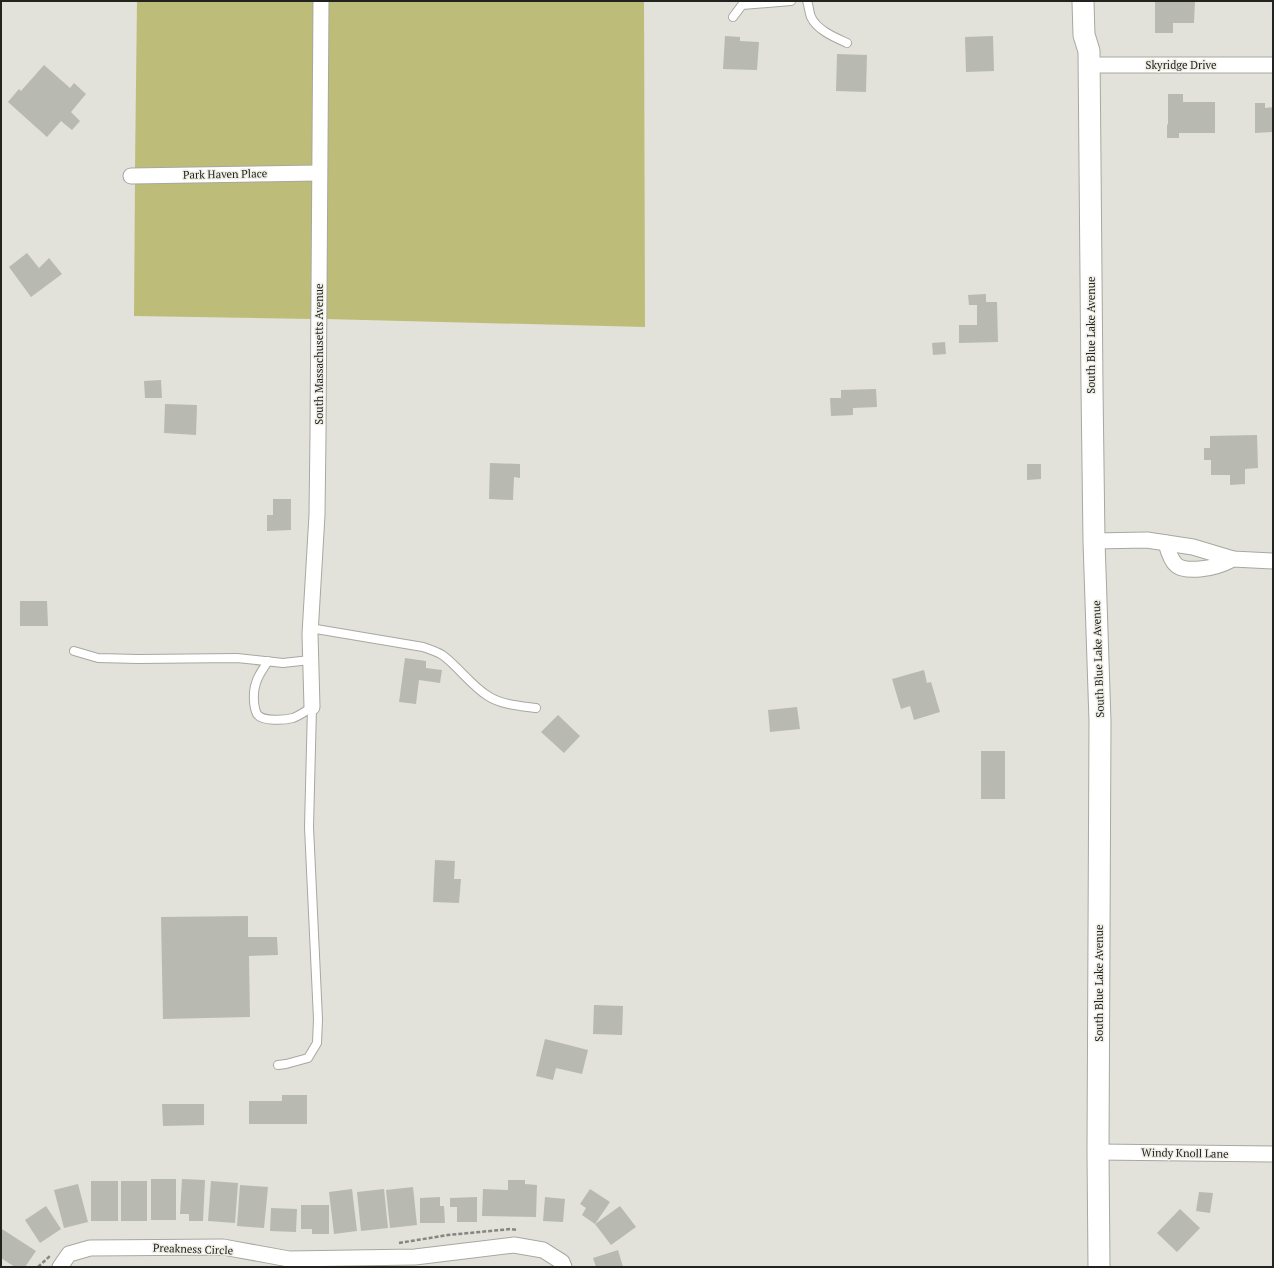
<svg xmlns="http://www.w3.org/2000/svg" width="1274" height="1268" font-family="'PT Serif',serif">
	<rect width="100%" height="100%" fill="#e2e2da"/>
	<!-- green -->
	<g fill="#bdbd79">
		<polygon points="137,1 315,1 313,166 135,168"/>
		<polygon points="328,1 644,1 645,327 325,319"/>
		<polygon points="313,180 312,319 134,316 135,183"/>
	</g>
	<!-- building -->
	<g fill="#b8b9b1">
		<polygon points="1155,1 1195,1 1194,23 1173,23 1173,33 1155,33"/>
		<polygon points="725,36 740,37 740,41 759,42 757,70 723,69"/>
		<polygon points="993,36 994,71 966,72 965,37"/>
		<polygon points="837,54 867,55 866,92 836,91"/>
		<polygon points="44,65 70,88 74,83 86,94 71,112 80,121 72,130 61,121 47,137 8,102 19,89 21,91"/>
		<polygon points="1168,94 1183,94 1183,102 1215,102 1215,133 1179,133 1179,138 1167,138 1167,124 1168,125"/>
		<polygon points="1255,103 1265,103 1265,108 1273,107 1273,132 1255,133"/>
		<polygon points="27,253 39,268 49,258 62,274 31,297 9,267"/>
		<polygon points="986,294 986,302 997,302 998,342 959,343 959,325 977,325 977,305 969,305 968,295"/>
		<polygon points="945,342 946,354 933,355 932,343"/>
		<polygon points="161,380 162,398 145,398 144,381"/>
		<polygon points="876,389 877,407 853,408 853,415 831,416 830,398 841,398 841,390"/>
		<polygon points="165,404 197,405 196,435 164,433"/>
		<polygon points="1257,435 1258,468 1245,469 1245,484 1230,485 1230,475 1211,475 1211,460 1204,460 1204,448 1210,448 1210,436"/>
		<polygon points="490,463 520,464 520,478 514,477 513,500 489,499"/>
		<polygon points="1027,464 1041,464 1041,479 1027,480"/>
		<polygon points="273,499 291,499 291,530 267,531 267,515 273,515"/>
		<polygon points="20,601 47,601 48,626 20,626"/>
		<polygon points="405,658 426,661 426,668 442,670 440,683 419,680 416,704 399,702"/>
		<polygon points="924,670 927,683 931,682 940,712 914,720 910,706 901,709 892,679"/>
		<polygon points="797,707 800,729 770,732 768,710"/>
		<polygon points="558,715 580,736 564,753 541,732"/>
		<rect x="981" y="751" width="24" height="48"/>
		<polygon points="435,860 455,861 454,879 461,879 459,903 433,902"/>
		<polygon points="248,916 248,937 277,937 278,955 249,956 250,1017 163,1019 161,917"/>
		<polygon points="594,1005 623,1006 622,1035 593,1034"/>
		<polygon points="545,1039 588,1050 582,1074 556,1068 553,1080 536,1076"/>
		<polygon points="282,1095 307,1095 307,1124 249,1124 249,1101 282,1101"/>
		<polygon points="162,1104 204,1104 204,1125 163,1126"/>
		<rect x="151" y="1179" width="25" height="41"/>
		<polygon points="182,1179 205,1180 203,1221 189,1221 189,1214 180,1214"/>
		<polygon points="508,1180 525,1180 525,1184 537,1185 536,1217 482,1216 483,1189 508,1190"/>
		<rect x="91" y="1181" width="27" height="40"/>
		<rect x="121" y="1181" width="26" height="40"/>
		<polygon points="211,1181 238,1183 235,1223 208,1221"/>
		<polygon points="78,1184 88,1222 64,1228 54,1190"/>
		<polygon points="240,1185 268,1187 264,1228 237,1226"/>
		<polygon points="413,1187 417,1225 390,1228 386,1190"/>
		<polygon points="352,1189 357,1231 334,1234 329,1192"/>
		<polygon points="384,1189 388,1228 361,1231 357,1192"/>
		<polygon points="590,1189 610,1202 595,1224 582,1215 586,1208 580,1204"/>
		<polygon points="1199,1192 1213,1193 1210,1213 1196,1211"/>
		<polygon points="440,1197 440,1206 444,1206 445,1223 420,1223 420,1198"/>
		<polygon points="477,1197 477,1222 457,1222 457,1207 450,1207 450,1198"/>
		<polygon points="545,1197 565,1199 563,1222 543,1221"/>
		<polygon points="301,1205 329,1205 329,1234 312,1234 312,1229 301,1229"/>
		<polygon points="46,1206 61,1229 40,1243 25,1220"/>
		<polygon points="620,1206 636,1227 611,1245 595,1224"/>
		<polygon points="271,1208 297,1209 296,1232 270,1231"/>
		<polygon points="1180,1209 1200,1228 1177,1252 1157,1233"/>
		<polygon points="2,1229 36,1251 25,1267 15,1267 1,1258"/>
		<polygon points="618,1250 623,1267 596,1267 593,1258"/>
	</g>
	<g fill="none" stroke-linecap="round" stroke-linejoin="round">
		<defs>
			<g id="lane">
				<path d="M807,1c2,5 2,11 4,16 6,13 23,20 36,26"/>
				<polyline points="733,17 742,5 791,1"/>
				<path d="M310,628l113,19c8,3 16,5 22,10 15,12 27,29 43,39 14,9 32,10 48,12"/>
				<polyline points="74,651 98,658 138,659 237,658 283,663 310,660"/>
				<path d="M268,661c-4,7 -10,14 -12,22 -3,8 -3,23 1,31 5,8 28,6 36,4 6,-2 13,-7 19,-11"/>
				<polyline points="278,1065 286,1064 308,1058 317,1043 318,1019 309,827 312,707"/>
			</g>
			<g id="street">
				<polyline points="1089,65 1273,65"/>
				<polyline points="131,176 319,173"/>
				<polyline points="1094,541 1147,540 1193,547 1233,559 1273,561"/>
				<path d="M1166,543c6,23 11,28 34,26 12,-1 22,-4 33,-10"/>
				<polyline points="312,707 310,634 317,515 318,435 321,1"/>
				<polyline points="1098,1152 1273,1154"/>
				<polyline points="60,1267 69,1254 90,1248 223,1247 289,1259 415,1257 514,1245 543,1250 562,1262 564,1267"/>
			</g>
			<polyline id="secondary" points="1083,1 1084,35 1089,51 1092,388 1094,541 1100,721 1098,1152 1099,1267"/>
		</defs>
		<!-- lane casing -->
		<use href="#lane" stroke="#a7a8a0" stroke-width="10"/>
		<!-- street casing -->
		<use href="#street" stroke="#a7a8a0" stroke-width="17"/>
		<!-- secondary casing -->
		<use href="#secondary" stroke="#a7a8a0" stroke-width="23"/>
		<!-- path -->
		<g stroke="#868680" stroke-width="2.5" stroke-dasharray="4 2" stroke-linecap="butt">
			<polyline points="399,1243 448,1235 511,1229 517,1230"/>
			<polyline points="38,1267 51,1255"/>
		</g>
		<!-- lane -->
		<use href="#lane" stroke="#fff" stroke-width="8"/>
		<!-- street -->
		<use href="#street" stroke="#fff" stroke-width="15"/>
		<!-- secondary -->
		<use href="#secondary" stroke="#fff" stroke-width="21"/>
	</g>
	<g text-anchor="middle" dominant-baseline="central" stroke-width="3" stroke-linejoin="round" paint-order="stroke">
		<!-- street labels -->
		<g font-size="11" fill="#22221f" stroke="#efefe7">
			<text x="1181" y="65">Skyridge Drive</text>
			<text transform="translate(225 174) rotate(-1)">Park Haven Place</text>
			<text transform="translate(1091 335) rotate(-90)">South Blue Lake Avenue</text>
			<text transform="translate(319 354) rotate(-90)">South Massachusetts Avenue</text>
			<text transform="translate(1098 659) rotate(-92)">South Blue Lake Avenue</text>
			<text transform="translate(1099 983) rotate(-90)">South Blue Lake Avenue</text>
			<text transform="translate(1185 1153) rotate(1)">Windy Knoll Lane</text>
			<text transform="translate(193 1249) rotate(2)">Preakness Circle</text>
		</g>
	</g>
	<!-- border -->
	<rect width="1274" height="1268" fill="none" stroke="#22221f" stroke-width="4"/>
</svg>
